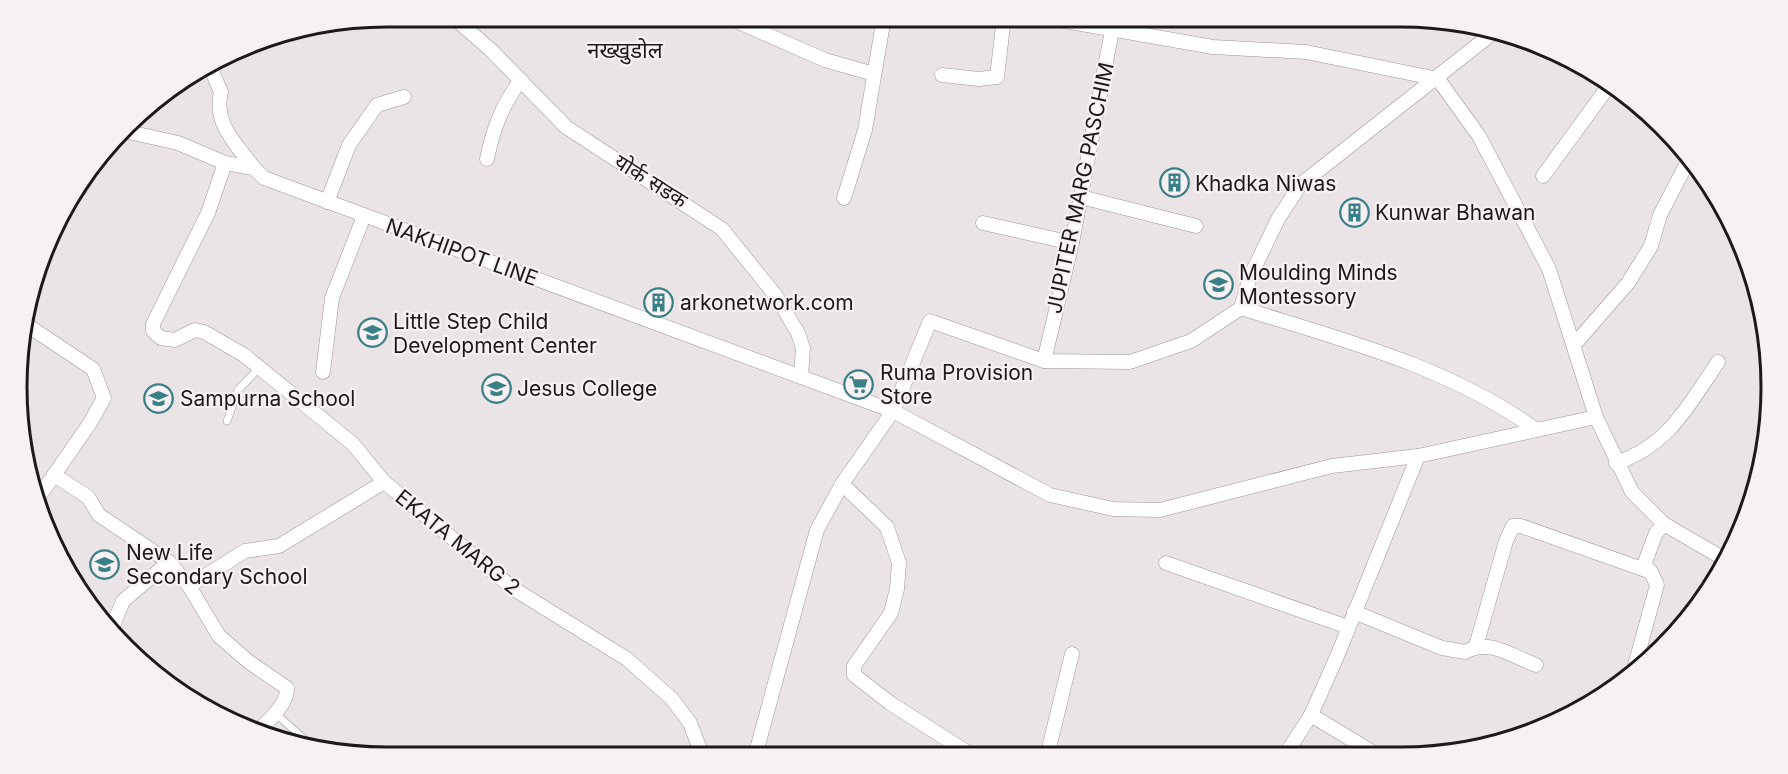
<svg xmlns="http://www.w3.org/2000/svg" width="1788" height="774" font-family="Inter,'Noto Sans Devanagari',sans-serif">
	<rect width="100%" height="100%" fill="#ebe4e6"/>
	<g fill="none" stroke-linecap="round" stroke-linejoin="round">
		<defs>
			<g id="service">
				<polyline points="227,421 238,390 259,368"/>
				<polyline points="275,713 311,745"/>
			</g>
			<g id="minor">
				<polyline points="453,17 492,51 566,127 722,229 776,296 798,333 803,348 801,377"/>
				<polyline points="727,17 825,60 874,74"/>
				<polyline points="1042,17 1213,47 1306,52 1438,79 1479,136 1549,269 1596,417"/>
				<path d="M211,69l10,23c-8,31 15,52 33,76"/>
				<polyline points="942,75 979,79 997,77 1004,17"/>
				<polyline points="124,131 178,143 225,163 254,168 264,178 893,411 930,321 1044,361 1130,362 1191,341 1241,308 1250,277 1278,219 1300,185 1494,32"/>
				<path d="M487,159c6,-30 15,-54 34,-79"/>
				<polyline points="225,163 208,213 153,324 153,331 161,338 175,340 195,330 204,332 244,355 353,444 384,482"/>
				<polyline points="1543,176 1608,87"/>
				<polyline points="80,189 90,172"/>
				<polyline points="1081,197 1196,226"/>
				<polyline points="844,198 865,130 884,17"/>
				<polyline points="327,202 349,145 377,105 404,97"/>
				<polyline points="983,223 1072,243"/>
				<path d="M1241,308c102,32 206,58 294,121"/>
				<polyline points="24,323 93,369 104,398 90,423 38,498"/>
				<polyline points="1574,345 1628,283 1651,246 1660,215 1687,163"/>
				<polyline points="1044,361 1072,243 1112,30 1119,17"/>
				<polyline points="323,372 332,298 364,216"/>
				<path d="M1616,463c53,-18 72,-57 102,-101"/>
				<path d="M54,475l34,22 11,18 70,47 20,24 30,50 30,26 38,26c1,16 -19,33 -30,44"/>
				<polyline points="842,484 887,527 899,563 897,589 891,613 854,666 854,675 890,703 973,756"/>
				<polyline points="1166,563 1348,627"/>
				<polyline points="189,586 245,551 279,546 384,482 514,589 627,659 672,699 690,723 703,757"/>
				<path d="M1354,612l88,36 23,4c25,-14 46,4 71,13"/>
				<polyline points="112,628 123,601 169,562"/>
				<polyline points="1476,646 1506,541 1513,526 1521,526 1651,572"/>
				<polyline points="1632,676 1657,585 1651,572 1644,565 1656,533 1664,524"/>
				<polyline points="1311,715 1377,755"/>
				<polyline points="1285,755 1311,715 1338,654 1418,456"/>
				<polyline points="755,756 817,530 842,484 893,411 1050,495 1113,509 1160,510 1332,466 1418,456 1596,417 1632,492 1664,524 1724,559"/>
				<polyline points="1047,756 1072,654"/>
			</g>
		</defs>
		<!-- service casing -->
		<use href="#service" stroke="#9c9598" stroke-width="8"/>
		<!-- minor casing -->
		<use href="#minor" stroke="#9c9598" stroke-width="15"/>
		<!-- service -->
		<use href="#service" stroke="#fff" stroke-width="7"/>
		<!-- minor -->
		<use href="#minor" stroke="#fff" stroke-width="14"/>
	</g>
	<!-- icons -->
	<defs>
		<symbol id="building-ring" viewBox="-11 -11 22 22"><circle r="9.5" fill="#f8f1f4" stroke="#398186" stroke-width="1.5"/><path d="M-4-6H4V6H1V3H-1V6H-4ZM-2.5-4.3h1.7v1.8h-1.7ZM.8-4.3h1.7v1.8H.8ZM-2.5-1h1.7V.8h-1.7ZM.8-1h1.7V.8H.8Z" fill="#398186"/></symbol>
		<symbol id="school-ring" viewBox="-11 -11 22 22"><circle r="9.5" fill="#f8f1f4" stroke="#398186" stroke-width="1.5"/><path d="M0-5L7-2L0 1L-7-2ZM-4 1L0 2.5L4 1V4Q0 6-4 4Z" fill="#398186"/></symbol>
		<symbol id="supermarket-ring" viewBox="-11 -11 22 22"><circle r="9.5" fill="#f8f1f4" stroke="#398186" stroke-width="1.5"/><path d="M-6-5.5h2.5l.6 2H6L4.5 2H-2.5L-4.4-4H-6ZM-1.5 3.2a1.3 1.3 0 1 0 .1 0ZM3 3.2a1.3 1.3 0 1 0 .1 0Z" fill="#398186"/></symbol>
		<symbol id="university-ring" viewBox="-11 -11 22 22"><circle r="9.5" fill="#f8f1f4" stroke="#398186" stroke-width="1.5"/><path d="M0-5L7-2L0 1L-7-2ZM-4 1L0 2.5L4 1V4Q0 6-4 4Z" fill="#398186"/></symbol>
	</defs>
	<g fill-rule="evenodd">
		<use href="#building-ring" x="1158" y="166" width="33" height="33"/>
		<use href="#building-ring" x="1338" y="196" width="33" height="33"/>
		<use href="#school-ring" x="1202" y="268" width="33" height="33"/>
		<use href="#building-ring" x="642" y="286" width="33" height="33"/>
		<use href="#school-ring" x="356" y="316" width="33" height="33"/>
		<use href="#supermarket-ring" x="842" y="368" width="33" height="33"/>
		<use href="#university-ring" x="480" y="372" width="33" height="33"/>
		<use href="#school-ring" x="142" y="382" width="33" height="33"/>
		<use href="#school-ring" x="88" y="548" width="33" height="33"/>
	</g>
	<g text-anchor="middle" dominant-baseline="central" stroke-width="4.5" stroke-linejoin="round" paint-order="stroke">
		<!-- street labels -->
		<g font-size="21" fill="#1c191a" stroke="#f8f1f4">
			<text transform="translate(651 181) rotate(32)">योर्क सडक</text>
			<text transform="translate(1080 188) rotate(-78)">JUPITER MARG PASCHIM</text>
			<text transform="translate(462 252) rotate(20)">NAKHIPOT LINE</text>
			<text transform="translate(458 542) rotate(39)">EKATA MARG 2</text>
		</g>
		<!-- poi labels -->
		<g font-size="21" fill="#1c191a" stroke="#f8f1f4" text-anchor="start">
			<text x="1195" y="183">Khadka Niwas</text>
			<text x="1375" y="212">Kunwar Bhawan</text>
			<text x="1239" y="272">Moulding Minds<tspan x="1239" dy="24">Montessory</tspan></text>
			<text x="680" y="302">arkonetwork.com</text>
			<text x="393" y="321">Little Step Child<tspan x="393" dy="24">Development Center</tspan></text>
			<text x="880" y="372">Ruma Provision<tspan x="880" dy="24">Store</tspan></text>
			<text x="517" y="388">Jesus College</text>
			<text x="180" y="398">Sampurna School</text>
			<text x="126" y="552">New Life<tspan x="126" dy="24">Secondary School</tspan></text>
		</g>
		<!-- neighbourhood labels -->
		<g font-size="22" fill="#1c191a" stroke="#f8f1f4">
			<text x="625" y="50">नख्खुडोल</text>
		</g>
	</g>
	<!-- crop -->
	<path d="M0 0H1788V774H0ZM387 27H1401A360 360 0 0 1 1761 387V387A360 360 0 0 1 1401 747H387A360 360 0 0 1 27 387V387A360 360 0 0 1 387 27Z" fill="#f8f1f4" fill-rule="evenodd"/>
	<path fill="none" stroke="#1c191a" stroke-width="3" d="M387 27H1401A360 360 0 0 1 1761 387V387A360 360 0 0 1 1401 747H387A360 360 0 0 1 27 387V387A360 360 0 0 1 387 27Z"/>
</svg>
